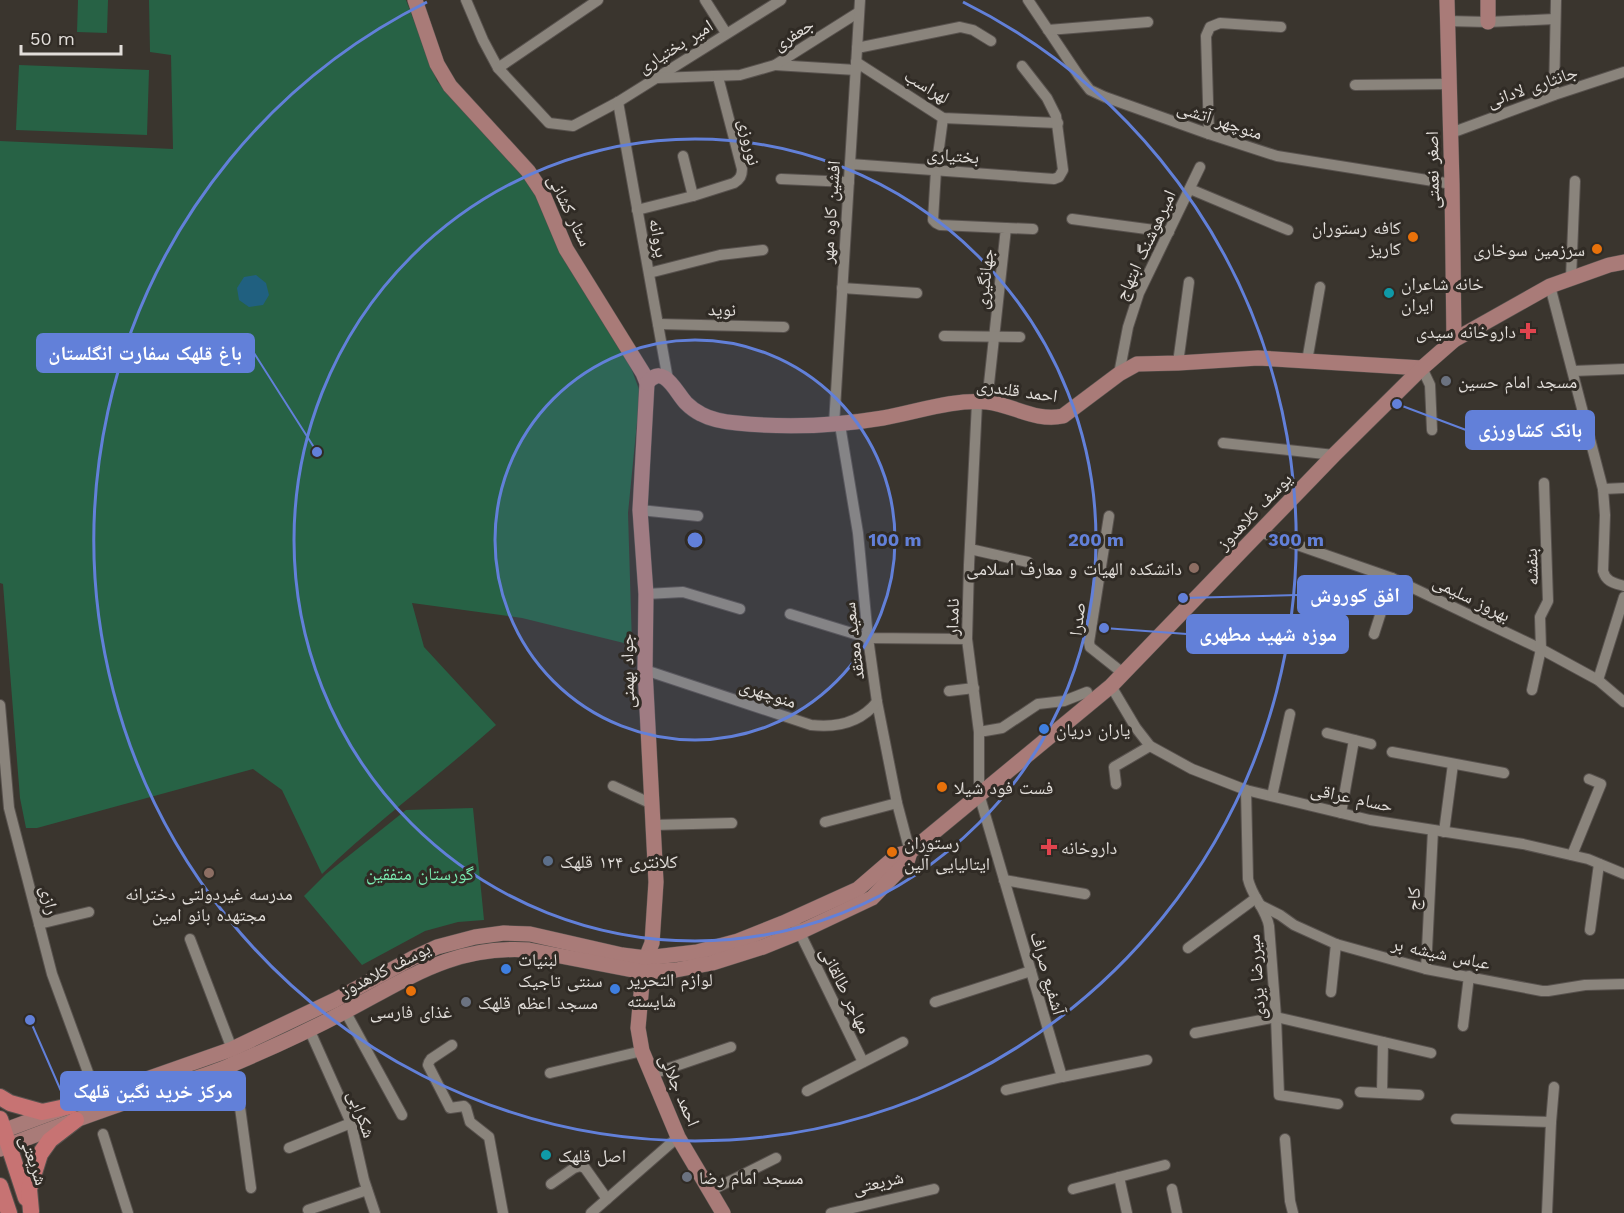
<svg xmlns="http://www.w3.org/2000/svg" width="1624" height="1213" font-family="'Work Sans','Noto Naskh Arabic',sans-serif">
	<rect width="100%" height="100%" fill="#3a352e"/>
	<!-- green -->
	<g fill="#276245">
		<polygon points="78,0 108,0 107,33 77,32"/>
		<path d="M149,0h257l31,81 95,104 98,180 10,27 -12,121 4,132 -110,-27 -110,-15 12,44 72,78c-57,51 -119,96 -174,149l-40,-84 -29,-21 -216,59h-11l-6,-30 -17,-214 -3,-1v-442l173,8 -2,-94 -21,-3z"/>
		<polygon points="19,65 149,70 147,135 16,130"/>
		<polygon points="473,808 484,920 458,922 425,931 362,965 304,896 326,874 406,810"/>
	</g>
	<!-- water -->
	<polygon fill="#206080" points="256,275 266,283 269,295 263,305 249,307 239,300 237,288 244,277"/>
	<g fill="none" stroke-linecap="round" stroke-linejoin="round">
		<defs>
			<g id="street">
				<polyline points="466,0 483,40 498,68 549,123 573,126 618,102 781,0"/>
				<polyline points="705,0 726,33"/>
				<polyline points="1028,0 1079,76 1090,90 1105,97 1209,134 1277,156 1452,184"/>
				<polyline points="1448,21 1488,22 1555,19"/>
				<polyline points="1048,30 1148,22"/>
				<polyline points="857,48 960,27 973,30 991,41"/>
				<polyline points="856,62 943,118 1058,123"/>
				<polyline points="775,65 856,70"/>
				<polyline points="498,68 598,0"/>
				<polyline points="658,78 740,75 775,65 859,12"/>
				<polyline points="1355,85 1449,84"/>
				<polyline points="1554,95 1556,0"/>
				<polyline points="618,102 668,380"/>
				<polyline points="943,118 936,170 933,220 936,223 940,225 1006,228 987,402"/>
				<polyline points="1451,133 1554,95 1624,72"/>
				<polyline points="1209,134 1206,36 1210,27 1220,23 1281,27"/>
				<polyline points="683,156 693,196"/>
				<polyline points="850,164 1054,179 1059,177 1063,170 1056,116 1047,98 1022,66"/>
				<polyline points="781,179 849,182"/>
				<polyline points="1190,189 1288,230"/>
				<path d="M637,210l56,-14 41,-13c6,-4 8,-7 8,-14l-24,-92"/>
				<polyline points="1072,219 1169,232"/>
				<polyline points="1006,228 1033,229"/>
				<polyline points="649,273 720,255 763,250"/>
				<polyline points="1571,278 1575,181"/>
				<path d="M1550,286l53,203 2,26 -2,56c3,11 11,12 21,15"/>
				<polyline points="842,288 917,293"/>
				<polyline points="658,324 784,327"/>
				<polyline points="944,336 1020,337"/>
				<polyline points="1307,361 1320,287"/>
				<polyline points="1178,363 1189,282"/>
				<polyline points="1422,368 1430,385 1432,430"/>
				<polyline points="1573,371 1624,369"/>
				<polyline points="1119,374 1128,327 1139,293 1200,167"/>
				<polyline points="977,403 969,565 967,639 979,732 979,794 1062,1077"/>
				<polyline points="834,425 860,0"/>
				<polyline points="840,425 858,533 868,638 877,702 897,803 910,852"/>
				<polyline points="1223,443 1334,455"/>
				<polyline points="1603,489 1624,488"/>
				<polyline points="640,510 698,516"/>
				<polyline points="1109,516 1089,642 1090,647 1124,674"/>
				<polyline points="1260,532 1392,578 1541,649 1598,680 1624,702"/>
				<polyline points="970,549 1028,562"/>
				<polyline points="646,594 683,592 740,609"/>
				<polyline points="790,614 868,638 967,639"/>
				<polyline points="1374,634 1392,578"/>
				<path d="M645,670l166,55c26,3 49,-2 66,-23"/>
				<polyline points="1598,680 1624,597"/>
				<polyline points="1111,686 1136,728 1150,746 1192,769 1246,790 1370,820 1523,844 1588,859 1624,874"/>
				<polyline points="1532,690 1541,649 1540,617 1548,601 1544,483"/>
				<polyline points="949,691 974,688"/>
				<polyline points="0,705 9,808 52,974 97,1097"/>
				<polyline points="979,732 1002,728 1038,704 1064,701 1087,692"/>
				<polyline points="1327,733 1371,744"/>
				<polyline points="1392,752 1504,773"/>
				<polyline points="1116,784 1114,767 1150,746"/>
				<polyline points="613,786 652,804"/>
				<path d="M1246,790l2,89c4,18 18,30 21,47l7,91 3,78 59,9"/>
				<polyline points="1272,796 1290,714"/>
				<polyline points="1341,813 1354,740"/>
				<polyline points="825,822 897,803"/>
				<polyline points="653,825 732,823"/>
				<polyline points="1444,832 1453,764"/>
				<polyline points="1572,855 1601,784 1589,779"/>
				<polyline points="1004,880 1085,894"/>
				<polyline points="1260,905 1280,915 1294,925 1336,944 1426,969 1542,991 1548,991 1585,985 1624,984"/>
				<polyline points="39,924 89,912"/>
				<polyline points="797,927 863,1062"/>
				<polyline points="1590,930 1599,864"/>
				<polyline points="190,939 232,1049"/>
				<polyline points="1188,948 1256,898"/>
				<polyline points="1426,969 1433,830"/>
				<polyline points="1331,992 1336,944"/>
				<polyline points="935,1002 1031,971"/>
				<polyline points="345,1011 402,1115"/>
				<polyline points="1463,1026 1469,976"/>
				<polyline points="309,1029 351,1123 364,1180 375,1213"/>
				<polyline points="1195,1033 1276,1017 1431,1053"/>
				<polyline points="452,1045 431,1059 429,1062 428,1065 449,1106 450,1108 464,1106 466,1108 470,1122 489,1137 503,1213"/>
				<polyline points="231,1065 239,1100 251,1188"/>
				<polyline points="550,1073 642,1051"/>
				<polyline points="652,1074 731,1047"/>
				<polyline points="1006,1090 1062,1077 1147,1060"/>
				<polyline points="807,1091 903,1042"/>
				<polyline points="1360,1092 1419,1095"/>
				<polyline points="1382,1093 1383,1042"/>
				<polyline points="1456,1119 1551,1122 1554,1087"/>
				<polyline points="103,1134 128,1213"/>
				<polyline points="1285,1139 1290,1201 1293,1213"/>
				<polyline points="289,1148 351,1123"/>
				<polyline points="1119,1177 1127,1213"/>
				<polyline points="551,1184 574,1168 580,1166 585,1168 607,1199"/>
				<polyline points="1073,1189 1165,1165"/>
				<polyline points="1172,1189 1177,1213"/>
				<polyline points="710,1191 776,1158"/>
				<polyline points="308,1210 367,1190"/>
				<polyline points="591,1213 678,1137"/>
				<polyline points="831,1213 934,1189"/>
				<polyline points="1547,1213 1551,1122"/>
			</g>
			<g id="secondary">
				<polyline points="415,0 437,64 450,86 528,171 542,192 566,249 643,373 647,383 640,510 646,594 645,670 656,882 652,943 646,958 643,972 638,1028 642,1051 678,1137 723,1213"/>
				<polyline points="1447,0 1452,184 1454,340"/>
				<polyline points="1488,0 1488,22"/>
				<path d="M647,383c17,-21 29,10 39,20 4,4 11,9 15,11 11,6 24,8 36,9 48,5 98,3 146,-5 34,-6 69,-19 104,-16 26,3 49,20 76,14l56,-42 18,-10 41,-1 80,-5 164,10"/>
				<polyline points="0,1132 70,1106 232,1049 335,1000 413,958 437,947 475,937 504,933 530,934 622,955 646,958 697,952 738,941 783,923 858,889 894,858 901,854 910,852 1111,686 1334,455 1422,368 1454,340 1550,286 1609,265 1624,262"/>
				<path d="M0,1149c53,-22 108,-40 162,-60 23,-8 47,-14 69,-24 38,-16 79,-35 115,-54 63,-33 108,-66 183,-61l114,22 33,-2 36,-7 51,-16 37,-15 72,-34 35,-36 3,-10"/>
			</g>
			<g id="primary">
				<polyline points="0,1097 10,1103 42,1112 70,1106"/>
				<polyline points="0,1119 26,1198"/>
				<polyline points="0,1186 9,1213"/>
				<polyline points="31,1211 29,1189 40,1154 50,1140 76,1120"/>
			</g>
		</defs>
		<!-- street casing -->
		<use href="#street" stroke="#58524e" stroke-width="12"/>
		<!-- secondary casing -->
		<use href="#secondary" stroke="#58524e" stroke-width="16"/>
		<!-- primary casing -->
		<use href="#primary" stroke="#58524e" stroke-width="18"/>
		<!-- street -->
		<use href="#street" stroke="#8a847c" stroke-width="10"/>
		<!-- secondary -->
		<use href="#secondary" stroke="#a97b78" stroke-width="15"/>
		<!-- primary -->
		<use href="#primary" stroke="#c77373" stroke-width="16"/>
	</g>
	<!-- distance rings -->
	<circle cx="695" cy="540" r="200" fill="#6280d9" fill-opacity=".12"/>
	<g fill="none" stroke="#6280d9" stroke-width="3">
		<circle cx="695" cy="540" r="200"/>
		<circle cx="695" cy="540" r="401"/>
		<path d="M963 2A601 601 0 1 1 427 2"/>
	</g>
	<!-- markers -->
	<g fill="#e8710a" stroke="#302b25" stroke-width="2">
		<circle cx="1413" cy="237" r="6"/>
		<circle cx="1597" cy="249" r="6"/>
		<circle cx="942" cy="787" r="6"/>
		<circle cx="892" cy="852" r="6"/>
		<circle cx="411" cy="991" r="6"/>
	</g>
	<g fill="#0f9aa8" stroke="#302b25" stroke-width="2">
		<circle cx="1389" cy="293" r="6"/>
		<circle cx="546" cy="1155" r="6"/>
	</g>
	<g fill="#e0444e" stroke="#302b25" stroke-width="2">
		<path d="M1525 322h6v6h6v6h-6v6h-6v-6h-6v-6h6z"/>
		<path d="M1046 838h6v6h6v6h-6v6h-6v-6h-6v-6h6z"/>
	</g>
	<g fill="#6b7280" stroke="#302b25" stroke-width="2">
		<circle cx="1446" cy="381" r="6"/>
		<circle cx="466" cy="1002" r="6"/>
		<circle cx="687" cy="1177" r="6"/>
	</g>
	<g fill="#8d6e63" stroke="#302b25" stroke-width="2">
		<circle cx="1194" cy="568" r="6"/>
		<circle cx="209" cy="873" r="6"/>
	</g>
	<g fill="#3f7fe0" stroke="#302b25" stroke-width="2">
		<circle cx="1044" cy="729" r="6"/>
		<circle cx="506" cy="969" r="6"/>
		<circle cx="615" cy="989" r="6"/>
	</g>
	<circle fill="#5c6f8a" stroke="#302b25" stroke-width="2" cx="548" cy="861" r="6"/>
	<g text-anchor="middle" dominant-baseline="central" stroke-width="6" stroke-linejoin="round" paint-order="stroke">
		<!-- street labels -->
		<g font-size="18" fill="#e2deda" stroke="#302b25">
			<text transform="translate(793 34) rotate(-32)">جعفری</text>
			<text transform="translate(675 46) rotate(-32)">امیر بختیاری</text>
			<text transform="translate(927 86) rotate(31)">لهراسب</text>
			<text transform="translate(1532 86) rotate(-19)">جانثاری لادانی</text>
			<text transform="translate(1220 120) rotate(18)">منوچهر آتشی</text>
			<text transform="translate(750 142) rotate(78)">نوروزی</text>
			<text transform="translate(953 155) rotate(4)">بختیاری</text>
			<text transform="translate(1432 170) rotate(-91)">اصغر نعمتی</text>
			<text transform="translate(570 210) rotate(64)">ستار کشانی</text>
			<text transform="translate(830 212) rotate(-86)">افشین کاوه مهر</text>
			<text transform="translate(659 238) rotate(80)">پروانه</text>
			<text transform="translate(1145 245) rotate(-65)">امیرهوشنگ ابتهاج</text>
			<text transform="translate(984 279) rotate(-84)">جهانگیری</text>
			<text transform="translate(722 309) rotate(1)">نوید</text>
			<text transform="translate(1017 390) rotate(8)">احمد قلندری</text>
			<text transform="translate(1254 511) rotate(-46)">یوسف کلاهدوز</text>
			<text transform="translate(1531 567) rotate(-92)">بنفشه</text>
			<text transform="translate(1472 598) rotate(26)">بهروز سلیمی</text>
			<text transform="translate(952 617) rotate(-89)">نامدار</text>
			<text transform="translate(1077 619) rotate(-83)">صدرا</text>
			<text transform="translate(853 641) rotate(-97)">سعید معتقد</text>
			<text transform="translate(627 671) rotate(-91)">جواد بهمنی</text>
			<text transform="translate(768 693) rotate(18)">منوچهری</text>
			<text transform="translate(1352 797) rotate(12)">حسام عراقی</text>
			<text transform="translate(1413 899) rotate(-87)">کاج</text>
			<text transform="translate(50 900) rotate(76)">رازی</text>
			<text transform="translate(1441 953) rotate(12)">عباس شیشه بر</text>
			<text transform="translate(385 969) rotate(-27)">یوسف کلاهدوز</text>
			<text transform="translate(1048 973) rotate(74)">آشفیع صراف</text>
			<text transform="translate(1256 977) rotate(-94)">میررضا یزدی</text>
			<text transform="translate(846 990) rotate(64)">مهاجر طالقانی</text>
			<text transform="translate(680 1090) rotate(67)">احمد جلالی</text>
			<text transform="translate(362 1114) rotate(70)">شکرابی</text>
			<text transform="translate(34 1160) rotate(71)">شریعتی</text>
			<text transform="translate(878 1182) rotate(-13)">شریعتی</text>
		</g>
		<!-- poi labels -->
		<g font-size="18" fill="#e2deda" stroke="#302b25" text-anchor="start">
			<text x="1401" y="227" text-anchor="end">کافه رستوران<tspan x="1401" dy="21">کاریز</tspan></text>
			<text x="1585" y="249" text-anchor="end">سرزمين سوخاری</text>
			<text x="1401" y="283">خانه شاعران<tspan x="1401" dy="21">ایران</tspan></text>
			<text x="1516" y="331" text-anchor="end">داروخانه سیدی</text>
			<text x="1458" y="381">مسجد امام حسین</text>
			<text x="1182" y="568" text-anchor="end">دانشکده الهیات و معارف اسلامی</text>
			<text x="1056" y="729">یاران دریان</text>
			<text x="954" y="787">فست فود شیلا</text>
			<text x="904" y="842">رستوران<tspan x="904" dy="21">ایتالیایی آلین</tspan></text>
			<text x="1061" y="847">داروخانه</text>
			<text x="560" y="861">کلانتری ۱۲۴ قلهک</text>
			<text x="209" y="893" text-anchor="middle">مدرسه غیردولتی دخترانه<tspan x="209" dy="21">مجتهده بانو امین</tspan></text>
			<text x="518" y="959">لبنیات<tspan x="518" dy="21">سنتی تاجیک</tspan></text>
			<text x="627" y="979">لوازم التحریر<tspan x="627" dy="21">شایسته</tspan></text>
			<text x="478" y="1002">مسجد اعظم قلهک</text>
			<text x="411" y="1011" text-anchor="middle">غذای فارسی</text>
			<text x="558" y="1155">اصل قلهک</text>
			<text x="699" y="1177">مسجد امام رضا</text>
		</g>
		<!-- park labels -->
		<g font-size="18" fill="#7aeab0" stroke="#302b25">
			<text x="420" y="873">گورستان متفقین</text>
		</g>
	</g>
	<circle cx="695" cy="540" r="9" fill="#6280d9" stroke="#302b25" stroke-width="3"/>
	<g font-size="18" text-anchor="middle" font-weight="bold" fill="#6280d9" stroke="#302b25" stroke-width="6" stroke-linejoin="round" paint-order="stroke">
		<text x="895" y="546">100 m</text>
		<text x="1096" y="546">200 m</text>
		<text x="1296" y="546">300 m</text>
	</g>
	<!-- callouts -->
	<path fill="none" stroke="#6280d9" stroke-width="2" d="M317 452L254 353M1397 404L1466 430M1183 598L1298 595M1104 628L1187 634M30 1020L61 1091"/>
	<g fill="#6280d9" stroke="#302b25" stroke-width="2">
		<circle cx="317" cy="452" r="6"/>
		<circle cx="1397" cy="404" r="6"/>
		<circle cx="1183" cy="598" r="6"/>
		<circle cx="1104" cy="628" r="6"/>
		<circle cx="30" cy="1020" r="6"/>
	</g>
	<g fill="#6280d9" stroke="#6280d9" stroke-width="2">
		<rect x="37" y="334" width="217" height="38" rx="6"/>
		<rect x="1466" y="411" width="128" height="38" rx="6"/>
		<rect x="1298" y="576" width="114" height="38" rx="6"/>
		<rect x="1187" y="615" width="161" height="38" rx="6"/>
		<rect x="61" y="1072" width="184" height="38" rx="6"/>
	</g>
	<g font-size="20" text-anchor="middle" font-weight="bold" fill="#fff">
		<text x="145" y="360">باغ قلهک سفارت انگلستان</text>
		<text x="1530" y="437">بانک کشاورزی</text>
		<text x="1355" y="602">افق کوروش</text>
		<text x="1268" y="641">موزه شهید مطهری</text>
		<text x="153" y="1098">مرکز خرید نگین قلهک</text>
	</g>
	<!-- scale -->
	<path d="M21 45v9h100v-9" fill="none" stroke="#e2deda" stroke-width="3"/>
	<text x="30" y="45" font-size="18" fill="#e2deda" stroke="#302b25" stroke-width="4.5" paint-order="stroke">50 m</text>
</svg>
